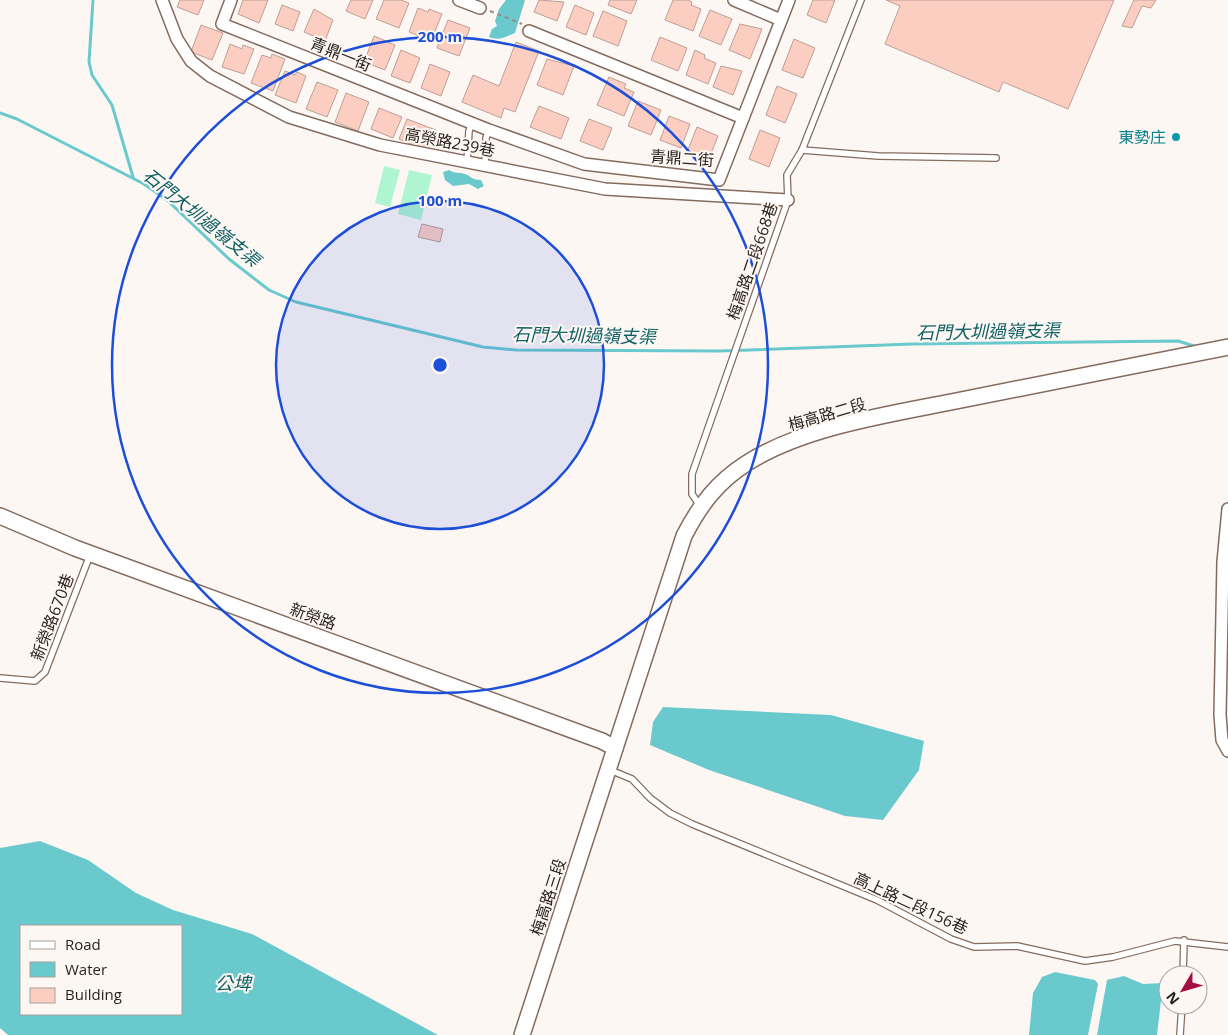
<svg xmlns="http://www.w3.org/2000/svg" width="1228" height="1035" font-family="'Open Sans','Noto Sans TC',sans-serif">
	<rect width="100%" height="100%" fill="#fdf7f4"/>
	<!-- green -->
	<g fill="#aff5d1">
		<polygon points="384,166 400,170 390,207 375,203"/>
		<polygon points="409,170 432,175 421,220 398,214"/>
	</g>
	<!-- water -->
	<g fill="#6ac9cd" fill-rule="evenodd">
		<path d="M506,0h19l-10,33c-11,4 -16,8 -26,4l3,-8 5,-3 -2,-5 4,-12z"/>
		<path d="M449,170c6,4 11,2 16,4 7,3 8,6 16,6l3,6 -6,3 -9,-5 -16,2 -8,-6 -2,-8z"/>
		<polygon points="663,707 831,715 924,741 919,770 883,820 845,816 709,770 650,745 653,722"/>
		<path d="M40,841l48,19 48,33 37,17 79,24 186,101h-430l-8,-7v-180zM181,926v88h-160v-88z"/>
		<polygon points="1055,972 1095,980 1098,984 1088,1035 1029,1035 1033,993 1042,977"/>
		<polygon points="1124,976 1143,984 1163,983 1157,1035 1097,1035 1107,980"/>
	</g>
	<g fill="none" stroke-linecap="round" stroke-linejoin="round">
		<!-- stream -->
		<g stroke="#6ac9cd" stroke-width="3">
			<polyline points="93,0 89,62 92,75 112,105 133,177"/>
			<polyline points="0,113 17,119 144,184 167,200 229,259 269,290 296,302 483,347 516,350 720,351 913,344 1178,341 1197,347"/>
		</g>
	</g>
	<!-- building -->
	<g fill="#fbcec1" stroke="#bd9f96">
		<polygon points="180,0 204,0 198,15 177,7"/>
		<polygon points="243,0 268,0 259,23 238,14"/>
		<polygon points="351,0 373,0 365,19 346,11"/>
		<polygon points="384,0 401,0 409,3 399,28 376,19"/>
		<polygon points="539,0 564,2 557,21 534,12"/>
		<polygon points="610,0 637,0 631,14 608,5"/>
		<polygon points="673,0 688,0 692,2 691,5 701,9 693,31 665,20"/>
		<polygon points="813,0 835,0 826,23 807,15"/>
		<polygon points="886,0 1114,0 1068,109 1003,82 999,92 885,44 900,6"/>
		<polygon points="1134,0 1156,0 1151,8 1142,6 1132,28 1122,26"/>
		<polygon points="282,5 300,12 293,31 275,24"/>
		<polygon points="575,5 594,13 586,35 566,27"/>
		<polygon points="418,8 428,12 429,9 442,14 431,41 409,32"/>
		<polygon points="314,9 333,20 325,41 304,32"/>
		<polygon points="710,10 732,19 721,45 699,36"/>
		<polygon points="603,11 627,21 618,46 593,36"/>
		<polygon points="448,20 470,28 459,56 437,48"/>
		<polygon points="740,24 762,29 750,59 729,50"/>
		<polygon points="201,25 223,33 212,60 191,52"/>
		<polygon points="374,36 395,45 385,70 364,62"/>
		<polygon points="660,37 687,48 678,71 651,60"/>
		<polygon points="794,39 815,48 803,78 782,70"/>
		<polygon points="516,42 539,51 515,112 504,108 501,118 462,102 473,75 499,86"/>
		<polygon points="230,44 242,49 243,45 254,49 244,74 222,67"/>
		<polygon points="401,50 420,58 410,83 391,76"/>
		<polygon points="695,50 705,55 704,58 716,63 708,84 686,75"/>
		<polygon points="272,54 285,59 273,91 251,83 262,55 271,58"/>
		<polygon points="547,59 574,66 563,95 537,85"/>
		<polygon points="430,64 450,72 441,96 421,88"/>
		<polygon points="721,66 742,71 733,95 713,87"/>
		<polygon points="285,71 295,75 297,72 306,76 296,103 275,95"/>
		<polygon points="609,77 626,84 624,88 634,92 624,116 597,105"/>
		<polygon points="317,82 338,90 327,117 306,109"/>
		<polygon points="777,86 797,94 785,123 766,115"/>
		<polygon points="346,93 369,102 358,131 335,122"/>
		<polygon points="638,101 661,110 651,135 628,126"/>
		<polygon points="539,106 569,118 561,139 530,127"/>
		<polygon points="379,108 402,117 393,138 371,129"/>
		<polygon points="669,116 690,124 681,148 660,140"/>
		<polygon points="407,119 436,130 427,151 399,139"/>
		<polygon points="589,119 612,128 603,150 580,141"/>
		<polygon points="697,127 718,136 708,161 687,152"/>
		<polygon points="760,130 780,138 769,167 749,159"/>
		<polygon points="422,224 443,229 440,242 418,237"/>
	</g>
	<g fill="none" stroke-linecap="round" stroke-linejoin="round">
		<defs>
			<g id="service">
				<polyline points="802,150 878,156 996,158"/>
				<polyline points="467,162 469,131 472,123"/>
				<polyline points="485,166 486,138 489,130"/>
				<polyline points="700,506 692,494 692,474 788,200 787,175 802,150 861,0"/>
				<polyline points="0,678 35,681 45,672 90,555"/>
				<polyline points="610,770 632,779 650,798 670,813 692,824 877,900 951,939 974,947 1017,946 1085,961 1113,957 1175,941 1228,947"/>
				<polyline points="1183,975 1184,940"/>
				<polyline points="1180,1035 1182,1005"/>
			</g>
			<g id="minor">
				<polyline points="162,0 177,39 191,61 210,76 289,117 380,145 605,189 788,200"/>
				<polyline points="231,0 222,24 489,130 584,164 719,180 789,0"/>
				<polyline points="459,0 480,8"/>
				<polyline points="734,0 781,20"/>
				<polyline points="529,31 743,118"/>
				<polyline points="1228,509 1223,562 1220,715 1222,740 1228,751"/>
			</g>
			<g id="tertiary">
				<polyline points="0,516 75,548 602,741 615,748"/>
				<path d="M522,1035l162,-499c16,-31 33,-54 63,-73 58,-37 146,-49 214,-63 89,-18 178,-35 267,-53"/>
			</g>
		</defs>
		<!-- service casing -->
		<use href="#service" stroke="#846b5d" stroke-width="8"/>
		<!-- minor casing -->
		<use href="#minor" stroke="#846b5d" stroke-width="14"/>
		<!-- tertiary casing -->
		<use href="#tertiary" stroke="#846b5d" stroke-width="18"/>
		<!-- path -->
		<polyline stroke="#968e8a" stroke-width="2" stroke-dasharray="4 4" stroke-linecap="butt" points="490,11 522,24"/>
		<!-- service -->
		<use href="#service" stroke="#fff" stroke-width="5.5"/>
		<!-- minor -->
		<use href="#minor" stroke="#fff" stroke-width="11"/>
		<!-- tertiary -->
		<use href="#tertiary" stroke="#fff" stroke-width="15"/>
	</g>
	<!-- distance rings -->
	<circle cx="440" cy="365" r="164" fill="#1d4ed8" fill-opacity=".12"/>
	<g fill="none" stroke="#1d4ed8" stroke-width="2.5">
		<circle cx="440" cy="365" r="164"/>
		<circle cx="440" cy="365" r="328"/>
	</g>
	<!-- markers -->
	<circle fill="#0f9aa8" stroke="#fdf7f4" stroke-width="2" cx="1176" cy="137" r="5"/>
	<g text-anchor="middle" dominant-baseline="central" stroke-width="4" stroke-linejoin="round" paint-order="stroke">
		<!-- street labels -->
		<g font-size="16" fill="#281e18" stroke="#fdf7f4">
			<text transform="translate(341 54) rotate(22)">青鼎一街</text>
			<text transform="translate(450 142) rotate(11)">高榮路239巷</text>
			<text transform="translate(682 158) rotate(4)">青鼎二街</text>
			<text transform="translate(752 261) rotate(-71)">梅高路二段668巷</text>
			<text transform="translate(827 414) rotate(-16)">梅高路二段</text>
			<text transform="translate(313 616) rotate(20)">新榮路</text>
			<text transform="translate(52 617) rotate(-69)">新榮路670巷</text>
			<text transform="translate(548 897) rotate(-72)">梅高路三段</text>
			<text transform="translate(911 903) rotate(25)">高上路二段156巷</text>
		</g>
		<!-- culture labels -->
		<g font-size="16" fill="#0d838f" stroke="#fdf7f4" text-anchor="end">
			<text x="1166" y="137">東勢庄</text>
		</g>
		<!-- water labels -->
		<g font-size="18" font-style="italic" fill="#0f6164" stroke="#fdf7f4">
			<text transform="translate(202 217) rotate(39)">石門大圳過嶺支渠</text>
			<text transform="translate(988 331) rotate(-1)">石門大圳過嶺支渠</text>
			<text transform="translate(584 335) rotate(1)">石門大圳過嶺支渠</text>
			<text x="233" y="983">公埤</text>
		</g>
	</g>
	<circle cx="440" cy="365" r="8" fill="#1d4ed8" stroke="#fdf7f4" stroke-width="2.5"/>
	<g font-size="15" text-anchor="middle" font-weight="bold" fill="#1d4ed8" stroke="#fdf7f4" stroke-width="4" stroke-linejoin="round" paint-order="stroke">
		<text x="440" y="42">200 m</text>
		<text x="440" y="206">100 m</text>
	</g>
	<!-- legend -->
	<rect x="20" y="925" width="162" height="90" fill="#fdf7f4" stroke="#a8a09c"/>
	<rect x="30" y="941" width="25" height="8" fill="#ffffff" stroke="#a8a09c"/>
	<text x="65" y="950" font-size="15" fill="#281e18">Road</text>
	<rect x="30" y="962" width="25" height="15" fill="#6ac9cd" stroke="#a8a09c"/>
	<text x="65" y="975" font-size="15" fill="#281e18">Water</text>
	<rect x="30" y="988" width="25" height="15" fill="#fbcec1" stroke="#a8a09c"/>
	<text x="65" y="1000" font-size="15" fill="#281e18">Building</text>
	<!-- north arrow -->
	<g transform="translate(1183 990) rotate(232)"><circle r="24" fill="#fdf7f4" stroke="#a8a09c"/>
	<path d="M0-4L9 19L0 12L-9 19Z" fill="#a50c43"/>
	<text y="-8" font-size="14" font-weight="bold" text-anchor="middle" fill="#281e18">N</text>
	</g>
</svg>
